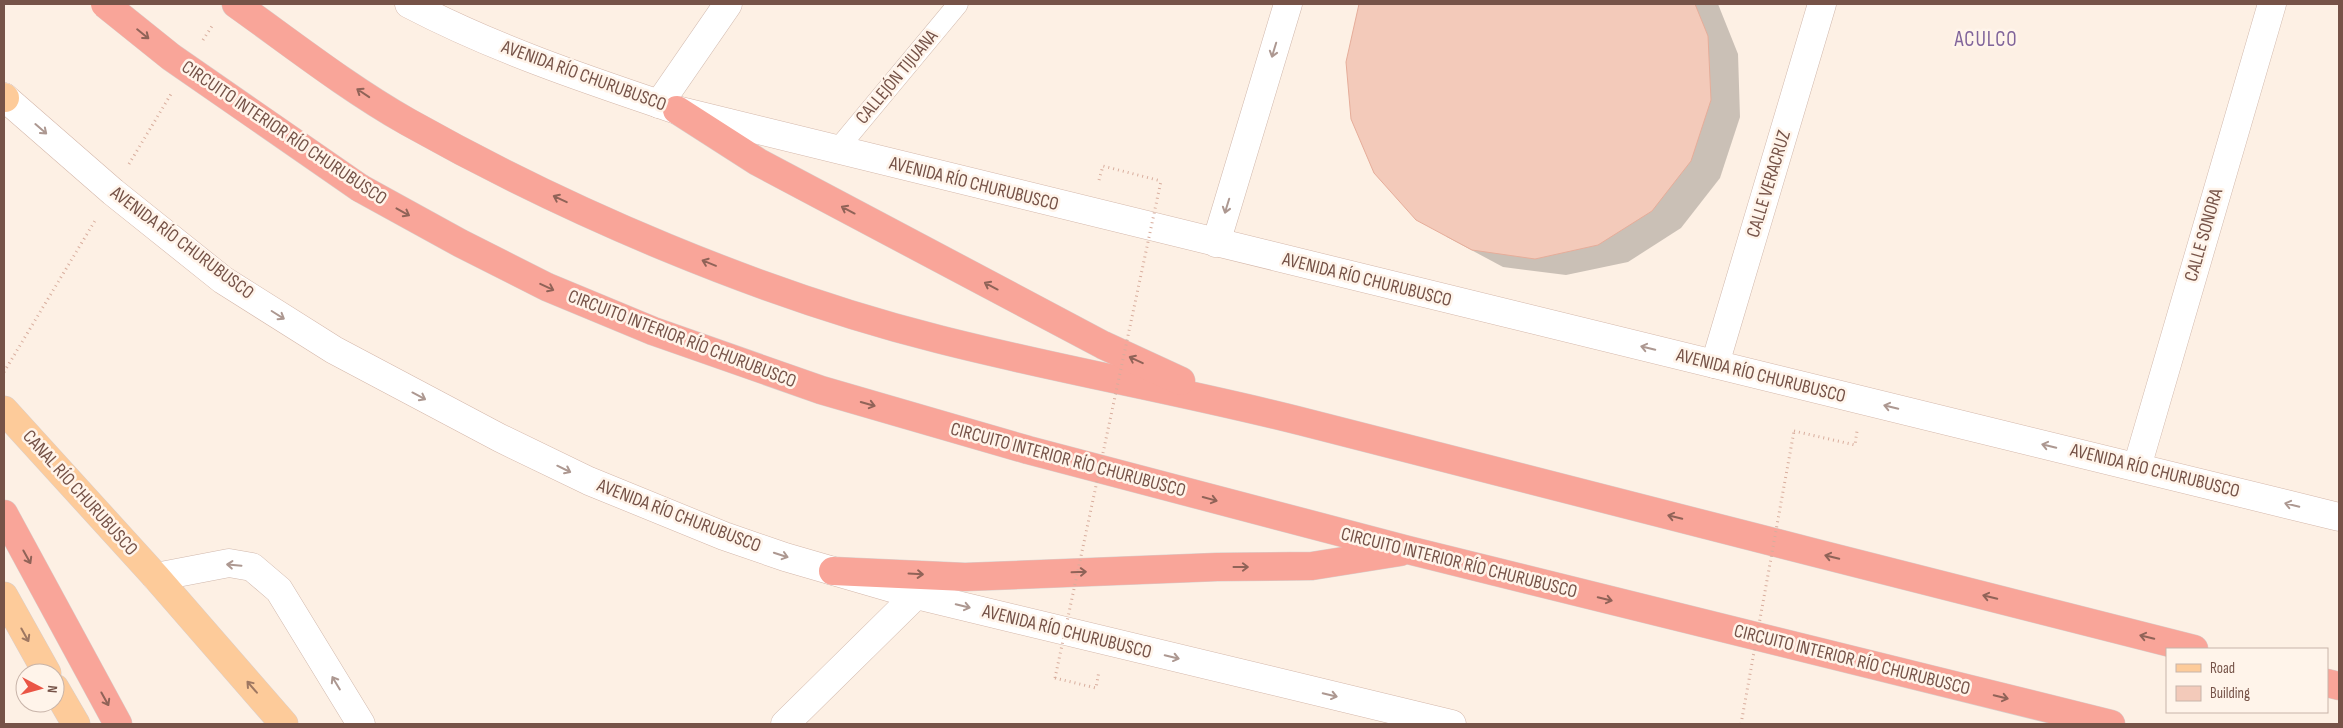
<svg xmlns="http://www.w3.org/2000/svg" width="2343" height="728" font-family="'Sofia Sans Condensed',sans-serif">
	<rect width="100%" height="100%" fill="#fdf0e4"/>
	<!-- shadow -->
	<polygon fill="#0003" points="1361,4 1718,4 1738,54 1740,117 1720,178 1681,228 1628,262 1566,275 1503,267 1447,237 1360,6"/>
	<!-- building -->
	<polygon fill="#f3caba" stroke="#e6ad9a" points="1359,4 1695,4 1708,36 1711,100 1691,161 1652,211 1598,245 1535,259 1472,250 1416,220 1374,173 1351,119 1346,62"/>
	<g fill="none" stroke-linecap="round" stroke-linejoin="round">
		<defs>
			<polyline id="service" points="836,151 958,4"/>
			<g id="minor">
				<polyline points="659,104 728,4"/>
				<polyline points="1216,243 1288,4"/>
				<polyline points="1715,364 1822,4"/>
				<polyline points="2137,467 2272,4"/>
				<polyline points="785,724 916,595"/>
			</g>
			<polyline id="tertiary" points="156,577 229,563 252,567 279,590 361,724"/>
			<g id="secondary">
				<path d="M409,4c86,45 176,75 268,106l1662,407"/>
				<polyline points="4,97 113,192 223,280 334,350 500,438 589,481 724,536 785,557 916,595 1452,724"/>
			</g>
			<g id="primary">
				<polyline points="4,97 5,98"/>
				<polyline points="4,410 156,577 284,724"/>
				<polyline points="4,596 47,673"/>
				<polyline points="55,688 76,724"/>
			</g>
			<g id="motorway">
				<path d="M236,4c56,40 112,84 172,118 160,90 352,172 530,217 121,31 245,52 366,83 297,76 593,152 890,227"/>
				<polyline points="677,110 758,162 1103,345 1181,381"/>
				<polyline points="360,188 460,243 547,287 653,331 821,390 1028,450 1408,550 2111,724"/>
				<polyline points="4,514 118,724"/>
				<polyline points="833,571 965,577 1217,567 1312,566 1400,552"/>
				<polyline points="2327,683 2339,686"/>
			</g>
		</defs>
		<!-- service casing -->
		<use href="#service" stroke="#d1b8ac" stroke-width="21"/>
		<!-- minor casing -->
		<use href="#minor" stroke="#d1b8ac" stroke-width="29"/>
		<!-- tertiary casing -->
		<use href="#tertiary" stroke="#d1b8ac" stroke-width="29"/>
		<!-- secondary casing -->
		<use href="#secondary" stroke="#d4b7aa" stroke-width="29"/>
		<!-- primary casing -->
		<use href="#primary" stroke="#d9cfcc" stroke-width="29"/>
		<!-- motorway casing -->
		<use href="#motorway" stroke="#d9cfcc" stroke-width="29"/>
		<!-- path -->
		<g stroke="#d8ad9d" stroke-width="3" stroke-dasharray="1 4" stroke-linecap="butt">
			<polyline points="203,40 212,26"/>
			<polyline points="129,164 171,94"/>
			<polyline points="1099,180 1103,166 1161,181"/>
			<polyline points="4,372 96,219"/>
			<polyline points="1794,431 1855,445 1857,431"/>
			<polyline points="1055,678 1096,688 1099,671"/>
		</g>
		<!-- service -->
		<use href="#service" stroke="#fff" stroke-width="20"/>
		<!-- minor -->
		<use href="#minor" stroke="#fff" stroke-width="28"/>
		<!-- tertiary -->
		<use href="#tertiary" stroke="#fff" stroke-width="28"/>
		<!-- secondary -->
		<use href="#secondary" stroke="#fff" stroke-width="28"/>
		<!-- primary -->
		<use href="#primary" stroke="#fdcb9a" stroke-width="28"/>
		<!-- motorway -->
		<use href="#motorway" stroke="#f9a599" stroke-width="28"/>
		<defs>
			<polyline id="motorway-bridge" points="105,4 171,57 360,188"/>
		</defs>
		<!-- motorway-bridge casing -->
		<use href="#motorway-bridge" stroke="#d9cfcc" stroke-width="29" stroke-linecap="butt"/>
		<!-- path-bridge -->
		<g stroke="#d8ad9d" stroke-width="3" stroke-dasharray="1 4" stroke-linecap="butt">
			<polyline points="1055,678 1161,181"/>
			<polyline points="1741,724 1794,431"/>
		</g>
		<!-- motorway-bridge -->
		<use href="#motorway-bridge" stroke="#f9a599" stroke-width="28"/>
	</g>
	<!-- one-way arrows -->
	<defs><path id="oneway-shaft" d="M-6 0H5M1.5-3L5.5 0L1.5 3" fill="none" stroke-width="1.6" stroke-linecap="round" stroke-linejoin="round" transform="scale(1.25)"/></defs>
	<g stroke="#906358">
		<use href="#oneway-shaft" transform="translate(143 34) rotate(39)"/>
		<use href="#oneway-shaft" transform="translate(363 93) rotate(-146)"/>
		<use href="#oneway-shaft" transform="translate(560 199) rotate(-155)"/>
		<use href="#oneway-shaft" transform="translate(848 210) rotate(-152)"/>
		<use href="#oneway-shaft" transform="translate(403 212) rotate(29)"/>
		<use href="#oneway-shaft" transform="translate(709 263) rotate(-158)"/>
		<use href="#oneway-shaft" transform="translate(991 286) rotate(-152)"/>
		<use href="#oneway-shaft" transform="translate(547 287) rotate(25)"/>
		<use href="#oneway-shaft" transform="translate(1136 360) rotate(-155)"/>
		<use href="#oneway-shaft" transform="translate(868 404) rotate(16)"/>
		<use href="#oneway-shaft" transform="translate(1210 499) rotate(15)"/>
		<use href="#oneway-shaft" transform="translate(1675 517) rotate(-166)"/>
		<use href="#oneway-shaft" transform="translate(27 557) rotate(61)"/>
		<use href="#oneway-shaft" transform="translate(1832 557) rotate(-166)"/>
		<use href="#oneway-shaft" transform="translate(1241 567)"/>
		<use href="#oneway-shaft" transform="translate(1079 572) rotate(-2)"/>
		<use href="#oneway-shaft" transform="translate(916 574) rotate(3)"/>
		<use href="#oneway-shaft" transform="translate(1990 597) rotate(-166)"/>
		<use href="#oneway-shaft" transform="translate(1605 599) rotate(14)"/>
		<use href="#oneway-shaft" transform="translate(2147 637) rotate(-166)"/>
		<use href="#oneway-shaft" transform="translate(2001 697) rotate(14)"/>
		<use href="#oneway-shaft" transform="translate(105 699) rotate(61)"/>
	</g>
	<g stroke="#ad9891">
		<use href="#oneway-shaft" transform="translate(1274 50) rotate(107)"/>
		<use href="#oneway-shaft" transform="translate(41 129) rotate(41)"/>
		<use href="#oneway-shaft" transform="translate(1227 206) rotate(107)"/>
		<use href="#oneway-shaft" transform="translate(278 315) rotate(32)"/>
		<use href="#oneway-shaft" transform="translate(1648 348) rotate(-166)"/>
		<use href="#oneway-shaft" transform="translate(419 396) rotate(28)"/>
		<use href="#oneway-shaft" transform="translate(1891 407) rotate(-166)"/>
		<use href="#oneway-shaft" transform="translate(2049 446) rotate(-166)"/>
		<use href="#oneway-shaft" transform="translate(564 469) rotate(26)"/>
		<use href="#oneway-shaft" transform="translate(2292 505) rotate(-166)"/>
		<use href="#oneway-shaft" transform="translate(781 555) rotate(18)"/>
		<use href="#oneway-shaft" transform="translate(234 565) rotate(-175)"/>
		<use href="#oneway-shaft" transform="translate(963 606) rotate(14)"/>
		<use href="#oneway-shaft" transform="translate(1172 657) rotate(13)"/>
		<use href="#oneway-shaft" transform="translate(336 683) rotate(-121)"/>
		<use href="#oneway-shaft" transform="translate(1330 695) rotate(13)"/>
	</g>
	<g stroke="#9e7761">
		<use href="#oneway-shaft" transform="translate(25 635) rotate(61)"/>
		<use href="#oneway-shaft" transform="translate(252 687) rotate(-131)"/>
	</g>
	<g text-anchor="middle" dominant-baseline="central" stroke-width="5" stroke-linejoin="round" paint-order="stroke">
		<!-- street labels -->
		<g font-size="19" fill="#765348" stroke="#fff4ea">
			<text transform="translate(584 76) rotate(20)">AVENIDA RÍO CHURUBUSCO</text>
			<text transform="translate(897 77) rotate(-50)">CALLEJÓN TIJUANA</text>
			<text transform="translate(284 133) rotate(34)">CIRCUITO INTERIOR RÍO CHURUBUSCO</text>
			<text transform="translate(974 184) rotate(14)">AVENIDA RÍO CHURUBUSCO</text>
			<text transform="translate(1769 184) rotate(-73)">CALLE VERACRUZ</text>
			<text transform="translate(2204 235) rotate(-74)">CALLE SONORA</text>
			<text transform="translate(182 243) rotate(37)">AVENIDA RÍO CHURUBUSCO</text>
			<text transform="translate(1367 280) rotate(14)">AVENIDA RÍO CHURUBUSCO</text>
			<text transform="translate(682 339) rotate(21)">CIRCUITO INTERIOR RÍO CHURUBUSCO</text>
			<text transform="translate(1761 376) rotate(14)">AVENIDA RÍO CHURUBUSCO</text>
			<text transform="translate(1068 460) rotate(15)">CIRCUITO INTERIOR RÍO CHURUBUSCO</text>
			<text transform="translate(2155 471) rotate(14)">AVENIDA RÍO CHURUBUSCO</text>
			<text transform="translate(80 493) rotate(48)">CANAL RÍO CHURUBUSCO</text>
			<text transform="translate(679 516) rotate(21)">AVENIDA RÍO CHURUBUSCO</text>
			<text transform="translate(1459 563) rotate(14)">CIRCUITO INTERIOR RÍO CHURUBUSCO</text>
			<text transform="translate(1067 632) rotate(14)">AVENIDA RÍO CHURUBUSCO</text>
			<text transform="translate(1852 660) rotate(14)">CIRCUITO INTERIOR RÍO CHURUBUSCO</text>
		</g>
		<!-- quarter labels -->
		<g font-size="21" letter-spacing="1" fill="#80649a" stroke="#fff4ea">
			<text x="1986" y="39">ACULCO</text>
		</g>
	</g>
	<!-- border -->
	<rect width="2343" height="728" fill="none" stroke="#765348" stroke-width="10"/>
	<!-- legend -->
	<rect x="2166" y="648" width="162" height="65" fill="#fff4ea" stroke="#c8b4a9"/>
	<rect x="2176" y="664" width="25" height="8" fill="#fdcb9a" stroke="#c8b4a9"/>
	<text x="2210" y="673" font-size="15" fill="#765348">Road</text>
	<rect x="2176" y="686" width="25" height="15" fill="#f3caba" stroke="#c8b4a9"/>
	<text x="2210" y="698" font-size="15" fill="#765348">Building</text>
	<!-- north arrow -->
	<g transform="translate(40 688) rotate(96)"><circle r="24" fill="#fff4ea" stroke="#c8b4a9"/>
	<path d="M0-4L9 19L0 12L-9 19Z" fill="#ea5545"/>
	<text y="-8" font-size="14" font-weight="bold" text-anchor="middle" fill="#765348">N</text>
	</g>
</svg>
